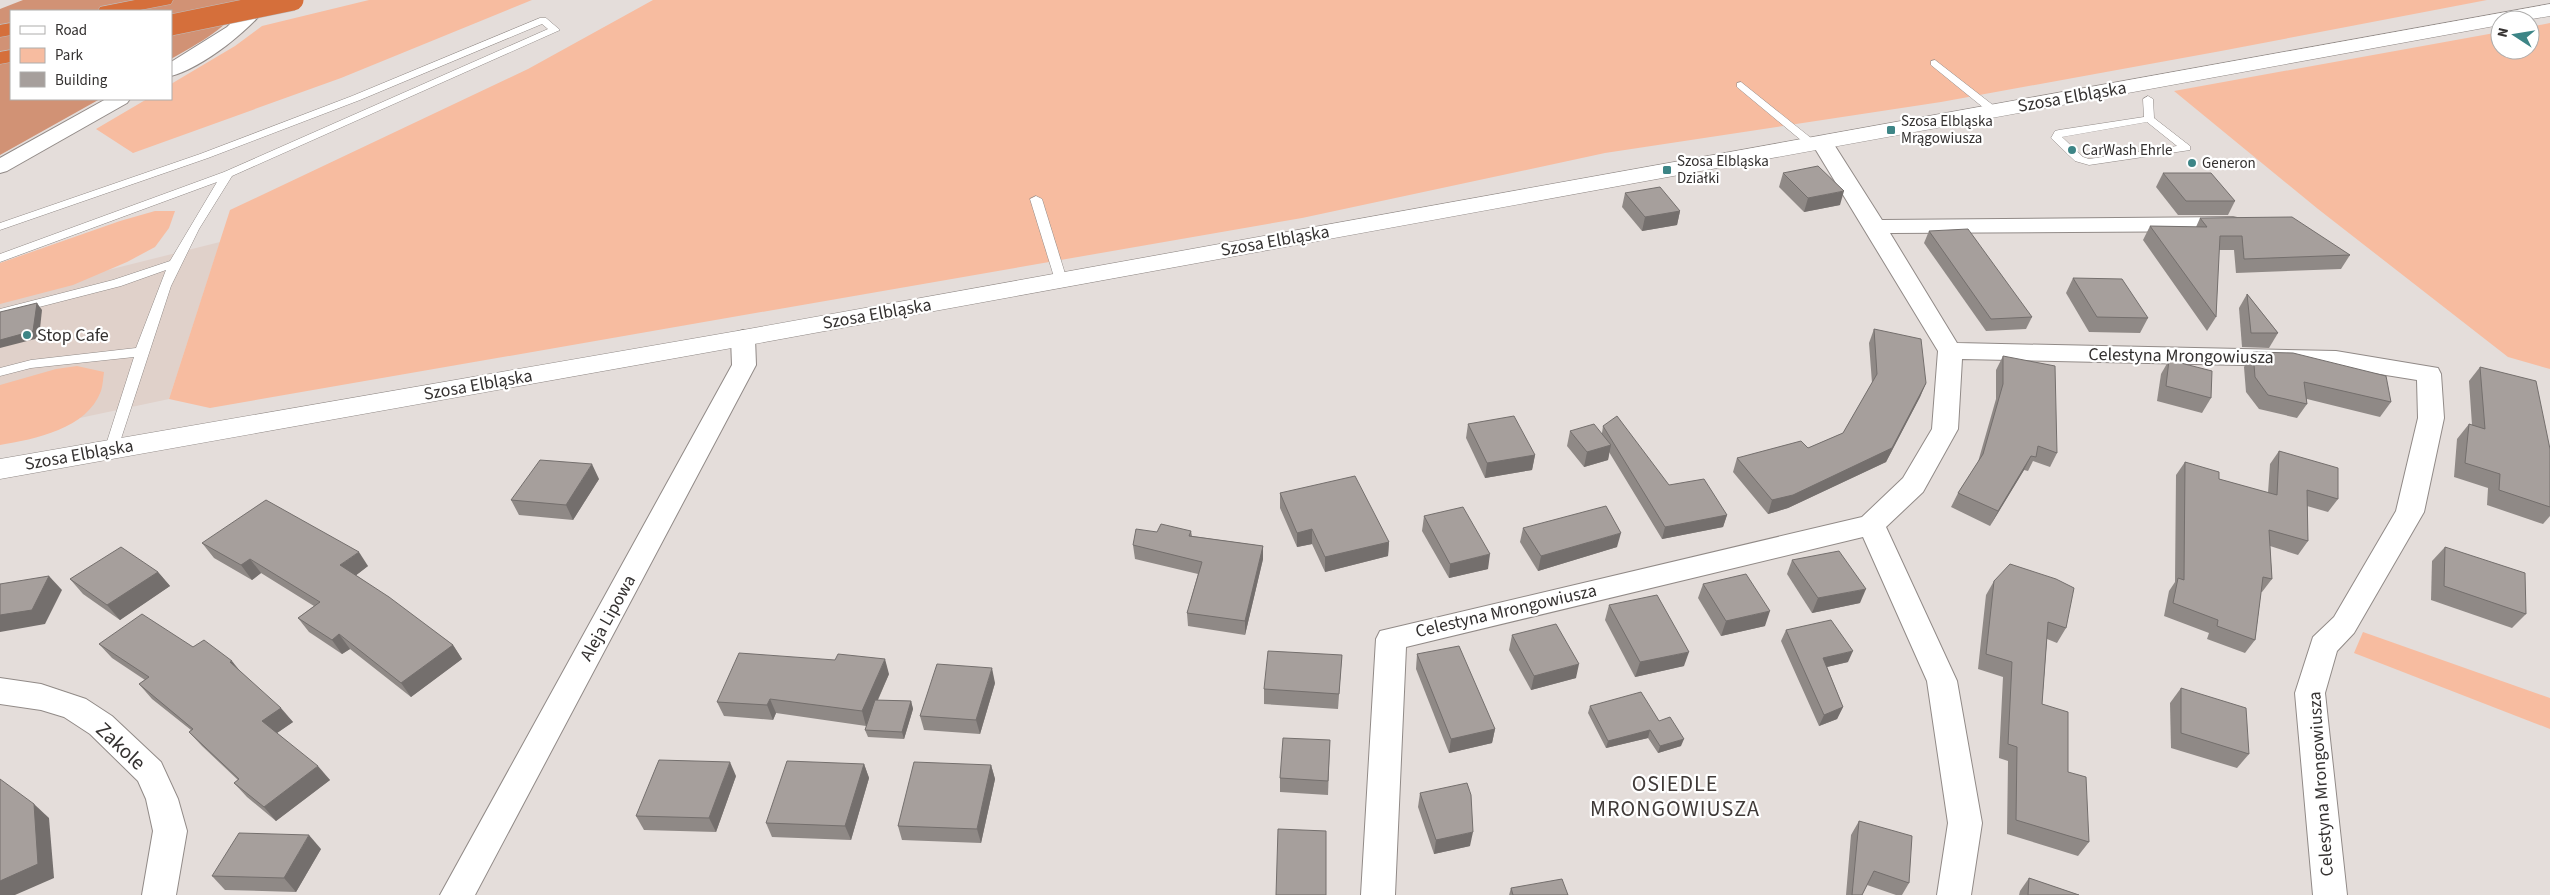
<svg xmlns="http://www.w3.org/2000/svg" width="2550" height="895" font-family="'Source Sans 3',sans-serif">
	<rect width="100%" height="100%" fill="#e4ddda"/>
	<!-- built -->
	<polygon fill="#e0d1ca" points="220,242 169,399 0,435 0,297"/>
	<!-- green -->
	<g fill="#f7bca0">
		<polygon points="369,0 532,0 341,78 133,153 96,129 147,99 171,99 171,84 235,46 262,26"/>
		<polygon points="653,0 2487,0 2221,51 1941,102 1605,153 1302,218 210,408 169,399 230,210 528,69"/>
		<polygon points="2550,23 2550,369 2508,357 2318,209 2174,91 2500,32 2500,50 2530,50 2530,27"/>
		<polygon points="155,211 175,211 169,228 155,247 127,262 73,285 0,304 0,263 120,221"/>
		<path d="M77,366l27,6c-1,6 -1,13 -3,19 -14,38 -66,48 -101,54v-60l56,-16z"/>
		<polygon points="2363,632 2550,698 2550,729 2354,653"/>
	</g>
	<!-- forest -->
	<path fill="#d19275" d="M23,0h223c-18,28 -47,43 -75,59v-48h-160v88h89l-100,56v-146z"/>
	<g fill="none" stroke-linecap="round" stroke-linejoin="round">
		<defs>
			<g id="lane">
				<polygon points="540,18 546,18 560,30 232,176 199,229 171,286 116,454 106,454 104,451 134,357 31,368 0,376 0,368 31,360 136,348 166,270 121,286 0,317 0,309 113,280 170,261 217,182 0,262 0,254 224,172 548,29 542,24 360,100 208,158 0,230 0,223 200,154 352,96"/>
				<polygon points="1935,60 1998,109 1998,113 1990,113 1931,65 1931,61"/>
				<polygon points="1741,82 1816,142 1816,146 1808,146 1737,87 1737,83"/>
				<path d="M2148,96l5,3 1,19 36,28v4l-101,15 -14,-4 -24,-23 4,-7 4,-1 85,-13 -1,-18zM2147,122l30,24 -88,13 -6,-2 -21,-20z"/>
				<polygon points="1036,196 1042,199 1067,280 1065,283 1057,283 1055,280 1030,199"/>
			</g>
			<g id="street">
				<path d="M254,0h18c-19,28 -68,67 -101,76v-14l56,-35z"/>
				<polygon points="106,99 130,99 127,103 7,171 0,173 0,158"/>
				<polygon points="1821,136 1828,138 1835,146 1882,220 2233,217 2241,219 2244,224 2241,229 2233,231 1890,233 1957,343 2336,351 2438,368 2441,374 2444,418 2424,512 2354,633 2337,651 2325,693 2347,895 2313,895 2295,693 2313,637 2334,617 2396,511 2418,418 2417,380 2336,367 1962,359 1958,429 1923,492 1886,527 1957,681 1982,823 1971,895 1937,895 1948,823 1927,681 1863,537 1406,647 1395,895 1361,895 1376,639 1380,631 1862,517 1903,478 1932,429 1938,351 1811,142 1814,138"/>
				<polygon points="743,330 752,333 755,338 756,365 475,895 440,895 732,365 731,338 734,333"/>
				<polygon points="0,678 41,684 86,699 112,716 161,762 178,799 187,831 176,895 142,895 153,831 146,799 138,781 90,734 64,717 41,710 0,704"/>
			</g>
			<polygon id="secondary" points="2550,4 2550,16 2526,20 2500,20 2500,25 743,346 0,479 0,459 743,330"/>
			<g id="highway">
				<polygon points="135,0 173,0 171,4 135,11 98,11 100,7"/>
				<polygon points="11,23 11,35 0,37 0,25"/>
				<polygon points="11,50 11,62 0,64 0,52"/>
			</g>
		</defs>
		<!-- lane casing -->
		<use href="#lane" stroke="#918a87" stroke-width="1"/>
		<!-- street casing -->
		<use href="#street" stroke="#918a87" stroke-width="2"/>
		<!-- secondary casing -->
		<use href="#secondary" stroke="#918a87" stroke-width="1"/>
		<!-- highway casing -->
		<use href="#highway" stroke="#bebdbd" stroke-width="1"/>
		<!-- lane -->
		<use href="#lane" fill="#fff" fill-rule="evenodd"/>
		<!-- street -->
		<use href="#street" fill="#fff" fill-rule="evenodd"/>
		<!-- secondary -->
		<use href="#secondary" fill="#fff" fill-rule="evenodd"/>
		<!-- highway -->
		<use href="#highway" fill="#d56f3b" fill-rule="evenodd"/>
		<defs>
			<polyline id="highway-bridge" points="171,25 293,0"/>
		</defs>
		<!-- highway-bridge casing -->
		<use href="#highway-bridge" stroke="#bebdbd" stroke-width="22" stroke-linecap="butt"/>
		<!-- highway-bridge -->
		<use href="#highway-bridge" stroke="#d56f3b" stroke-width="21"/>
	</g>
	<!-- wall -->
	<g fill="#8f8986">
		<polygon points="1783,173 1840,205 1804,212 1779,187"/>
		<polygon points="2163,173 2235,201 2228,215 2178,215 2156,187"/>
		<polygon points="1625,193 1680,211 1677,225 1642,231 1622,207"/>
		<polygon points="2200,218 2350,255 2341,269 2236,273 2234,250 2219,250 2216,317 2207,331 2143,240 2150,226 2196,227"/>
		<polygon points="1929,231 2032,317 2026,329 1986,331 1924,243"/>
		<polygon points="2073,278 2148,318 2140,333 2089,332 2066,293"/>
		<polygon points="2247,294 2278,333 2269,348 2242,347 2239,308"/>
		<polygon points="1874,329 1926,383 1920,397 1886,462 1788,508 1768,514 1733,472 1737,458 1808,448 1843,433 1872,383 1869,343"/>
		<polygon points="2253,352 2391,402 2380,417 2307,399 2307,404 2297,418 2259,409 2246,392 2244,367"/>
		<polygon points="2003,356 2057,453 2050,467 2033,461 2028,471 2024,470 1990,526 1951,507 1958,493 1978,462 1996,399 1996,370"/>
		<polygon points="2169,360 2211,398 2202,413 2157,401 2161,374"/>
		<polygon points="2480,367 2550,449 2550,516 2543,524 2487,505 2488,488 2454,477 2457,439 2469,424 2472,425 2469,381"/>
		<polygon points="1468,424 1535,455 1532,470 1485,478 1466,438"/>
		<polygon points="1603,426 1669,485 1727,515 1723,527 1662,539 1609,452 1608,460 1584,467 1567,446 1570,431 1602,433"/>
		<polygon points="2279,451 2338,499 2328,512 2307,506 2308,541 2298,555 2270,546 2272,579 2262,592 2261,592 2255,640 2245,653 2207,639 2209,633 2164,616 2169,591 2175,582 2176,475 2185,462 2219,479 2268,493 2270,464"/>
		<polygon points="599,479 573,520 519,515 511,500"/>
		<polygon points="1280,493 1389,542 1388,556 1325,572 1312,544 1297,547 1280,508"/>
		<polygon points="1424,516 1488,569 1449,578 1422,531"/>
		<polygon points="1523,528 1617,547 1538,571 1520,542"/>
		<polygon points="1191,531 1192,536 1263,546 1263,559 1245,635 1188,626 1187,613 1198,574 1135,559 1133,545 1157,532"/>
		<polygon points="202,543 368,566 356,575 453,645 462,659 411,697 350,649 342,654 309,632 298,618 314,606 261,573 252,580 214,558"/>
		<polygon points="2445,547 2526,614 2512,628 2431,600 2432,561"/>
		<polygon points="1792,560 1860,603 1812,613 1787,574"/>
		<polygon points="158,572 170,586 120,620 83,594 70,579"/>
		<polygon points="1994,581 2066,628 2057,643 2047,639 2042,704 2068,772 2089,842 2078,856 2007,834 2008,761 1999,758 2003,677 1978,669 1986,595"/>
		<polygon points="1703,584 1765,626 1721,636 1698,598"/>
		<polygon points="1609,605 1684,666 1635,677 1605,620"/>
		<polygon points="1786,630 1848,662 1827,667 1843,707 1837,719 1819,726 1781,641"/>
		<polygon points="1512,635 1576,678 1531,690 1509,650"/>
		<polygon points="99,644 193,647 240,671 293,722 277,733 330,780 276,821 247,797 234,783 238,780 202,746 189,732 191,730 152,699 139,684 145,680 112,658"/>
		<polygon points="1417,654 1495,729 1492,743 1449,753 1416,669"/>
		<polygon points="1342,655 1338,709 1264,704 1264,689"/>
		<polygon points="889,674 878,700 911,701 913,709 904,739 868,737 865,730 868,723 866,726 776,713 773,720 724,716 717,702"/>
		<polygon points="995,683 980,734 924,730 920,716"/>
		<polygon points="2181,688 2249,754 2237,768 2171,748 2170,703"/>
		<polygon points="1590,706 1659,721 1681,746 1658,753 1648,738 1606,748 1588,713"/>
		<polygon points="1330,740 1328,795 1280,792 1280,778"/>
		<polygon points="864,764 869,778 851,840 772,837 766,823"/>
		<polygon points="991,765 995,779 981,843 902,840 898,826"/>
		<polygon points="736,776 716,832 644,830 636,816"/>
		<polygon points="1420,793 1470,846 1434,854 1418,807"/>
		<polygon points="1859,821 1909,883 1902,895 1896,895 1867,885 1862,895 1846,895 1851,835"/>
		<polygon points="321,849 296,892 225,890 212,876"/>
		<polygon points="2029,878 2079,895 2019,895 2020,891"/>
		<polygon points="1511,888 1568,895 1509,895"/>
	</g>
	<!-- shaded-wall -->
	<g fill="#746f6d">
		<polygon points="1844,191 1840,205 1804,212 1808,198"/>
		<polygon points="1680,211 1677,225 1642,231 1645,217"/>
		<polygon points="37,303 42,310 39,338 0,348 0,340"/>
		<polygon points="1926,383 1920,397 1886,462 1788,508 1768,514 1772,500"/>
		<polygon points="1611,445 1608,460 1584,467 1587,452"/>
		<polygon points="1535,455 1532,470 1485,478 1487,463"/>
		<polygon points="2031,456 2024,470 1990,526 1998,511"/>
		<polygon points="592,464 599,479 573,520 566,505"/>
		<polygon points="1727,515 1723,527 1662,539 1665,527"/>
		<polygon points="1312,529 1312,544 1297,547 1297,533"/>
		<polygon points="1621,533 1617,547 1538,571 1541,556"/>
		<polygon points="1389,542 1388,556 1325,572 1325,557"/>
		<polygon points="1263,546 1263,559 1245,635 1245,621"/>
		<polygon points="359,552 368,566 350,580 340,565"/>
		<polygon points="1490,554 1488,569 1449,578 1450,564"/>
		<polygon points="250,559 261,573 252,580 241,565"/>
		<polygon points="158,572 170,586 120,620 107,605"/>
		<polygon points="49,576 62,590 45,624 0,632 0,615"/>
		<polygon points="1866,589 1860,603 1812,613 1818,598"/>
		<polygon points="1770,611 1765,626 1721,636 1726,621"/>
		<polygon points="339,634 350,649 342,654 332,640"/>
		<polygon points="453,645 462,659 411,697 401,683"/>
		<polygon points="1853,651 1848,662 1818,669 1823,658"/>
		<polygon points="1689,652 1684,666 1635,677 1640,662"/>
		<polygon points="885,659 889,674 866,726 862,711"/>
		<polygon points="232,661 244,676 230,662"/>
		<polygon points="1579,664 1576,678 1531,690 1534,676"/>
		<polygon points="992,668 995,683 980,734 976,720"/>
		<polygon points="770,699 776,713 773,720 767,705"/>
		<polygon points="911,701 913,709 904,739 902,732"/>
		<polygon points="1843,707 1837,719 1819,726 1824,715"/>
		<polygon points="281,708 293,722 274,735 262,721"/>
		<polygon points="1495,729 1492,743 1449,753 1451,739"/>
		<polygon points="1650,730 1648,738 1606,748 1608,741"/>
		<polygon points="1684,739 1681,746 1658,753 1660,746"/>
		<polygon points="730,762 736,776 716,832 709,818"/>
		<polygon points="864,764 869,778 851,840 845,826"/>
		<polygon points="991,765 995,779 981,843 977,829"/>
		<polygon points="318,766 330,780 276,821 264,807"/>
		<polygon points="34,804 49,818 54,878 15,895 0,895 0,881"/>
		<polygon points="1473,832 1470,846 1434,854 1436,840"/>
		<polygon points="309,835 321,849 296,892 284,878"/>
	</g>
	<!-- building -->
	<g fill="#a69f9c" stroke="#746f6d">
		<polygon points="1818,166 1844,191 1808,198 1783,173"/>
		<polygon points="2163,173 2211,173 2235,201 2186,201"/>
		<polygon points="1660,187 1680,211 1645,217 1625,193"/>
		<polygon points="2292,217 2350,255 2244,259 2242,236 2220,236 2216,317 2150,226 2207,227 2200,218"/>
		<polygon points="1968,229 2032,317 1991,319 1929,231"/>
		<polygon points="2073,278 2122,279 2148,318 2097,317"/>
		<polygon points="2247,294 2278,333 2251,333"/>
		<polygon points="37,303 33,331 0,340 0,312"/>
		<polygon points="1874,329 1921,339 1926,383 1892,448 1793,495 1772,500 1737,458 1801,441 1808,448 1843,433 1877,374"/>
		<polygon points="2253,352 2293,353 2386,376 2391,402 2304,382 2307,404 2268,395 2255,377"/>
		<polygon points="2003,356 2055,366 2057,453 2038,446 2036,457 2031,456 1998,511 1958,493 1983,454 2003,384"/>
		<polygon points="2169,360 2212,371 2211,398 2166,386"/>
		<polygon points="2480,367 2536,381 2550,449 2550,507 2499,490 2500,474 2465,463 2469,424 2485,429"/>
		<polygon points="1514,416 1535,455 1487,463 1468,424"/>
		<polygon points="1617,416 1669,485 1704,479 1727,515 1665,527 1603,426"/>
		<polygon points="1594,424 1611,445 1587,452 1570,431"/>
		<polygon points="2279,451 2338,468 2338,499 2307,490 2308,541 2269,530 2272,579 2263,577 2255,640 2217,626 2218,620 2173,603 2178,578 2184,580 2185,462 2219,472 2219,479 2277,495"/>
		<polygon points="540,460 592,464 566,505 511,500"/>
		<polygon points="1355,476 1389,542 1325,557 1312,529 1297,533 1280,493"/>
		<polygon points="266,500 359,552 340,565 389,597 453,645 401,683 339,634 332,640 298,618 320,602 250,559 241,565 202,543"/>
		<polygon points="1606,506 1621,533 1541,556 1523,528"/>
		<polygon points="1463,507 1490,554 1450,564 1424,516"/>
		<polygon points="1161,524 1191,531 1189,536 1263,546 1245,621 1187,613 1202,562 1133,545 1136,529 1157,532"/>
		<polygon points="121,547 158,572 107,605 70,579"/>
		<polygon points="2445,547 2525,573 2526,614 2444,586"/>
		<polygon points="1839,551 1866,589 1818,598 1792,560"/>
		<polygon points="2010,564 2056,579 2074,588 2066,628 2048,622 2042,704 2068,712 2068,772 2086,777 2089,842 2016,820 2017,747 2008,744 2012,662 1986,654 1994,581"/>
		<polygon points="1746,574 1770,611 1726,621 1703,584"/>
		<polygon points="49,576 32,610 0,615 0,584"/>
		<polygon points="1657,595 1689,652 1640,662 1609,605"/>
		<polygon points="142,614 193,647 204,640 232,661 230,662 281,708 262,721 318,766 264,807 234,783 239,779 189,732 193,729 139,684 149,677 99,644"/>
		<polygon points="1831,620 1853,651 1823,658 1843,707 1824,715 1786,630"/>
		<polygon points="1556,624 1579,664 1534,676 1512,635"/>
		<polygon points="1459,646 1495,729 1451,739 1417,654"/>
		<polygon points="1268,651 1342,655 1339,694 1264,689"/>
		<polygon points="739,653 835,660 838,654 885,659 862,711 770,699 767,705 717,702"/>
		<polygon points="937,664 992,668 976,720 920,716"/>
		<polygon points="2181,688 2246,708 2249,754 2181,733"/>
		<polygon points="1641,692 1659,721 1670,717 1684,739 1660,746 1650,730 1608,741 1590,706"/>
		<polygon points="875,700 911,701 902,732 865,730"/>
		<polygon points="1283,738 1330,740 1328,781 1280,778"/>
		<polygon points="659,760 730,762 709,818 636,816"/>
		<polygon points="787,761 864,764 845,826 766,823"/>
		<polygon points="914,762 991,765 977,829 898,826"/>
		<polygon points="0,779 34,804 38,864 0,881"/>
		<polygon points="1467,783 1471,795 1473,832 1436,840 1420,793"/>
		<polygon points="1859,821 1912,836 1909,883 1874,871 1862,895 1852,895"/>
		<polygon points="1278,829 1326,831 1326,895 1276,895"/>
		<polygon points="239,833 309,835 284,878 212,876"/>
		<polygon points="2029,878 2079,895 2028,895"/>
		<polygon points="1562,879 1568,895 1513,895 1511,888"/>
	</g>
	<!-- markers -->
	<g fill="#3d8586" stroke="#fff" stroke-width="2">
		<rect x="1886" y="125" width="10" height="10" rx="2.5"/>
		<circle cx="2072" cy="150" r="5"/>
		<circle cx="2192" cy="163" r="5"/>
		<rect x="1662" y="165" width="10" height="10" rx="2.5"/>
		<circle cx="27" cy="335" r="5"/>
	</g>
	<g text-anchor="middle" dominant-baseline="central" stroke-width="4.5" stroke-linejoin="round" paint-order="stroke">
		<!-- far-poi labels -->
		<g font-size="15" fill="#343130" stroke="#fff" text-anchor="start">
			<text x="1901" y="121">Szosa Elbląska<tspan x="1901" dy="17">Mrągowiusza</tspan></text>
			<text x="2082" y="150">CarWash Ehrle</text>
			<text x="1677" y="161">Szosa Elbląska<tspan x="1677" dy="17">Działki</tspan></text>
			<text x="2202" y="163">Generon</text>
		</g>
		<!-- street labels -->
		<g font-size="18" fill="#343130" stroke="#fff">
			<text transform="translate(2072 97) rotate(-10)">Szosa Elbląska</text>
			<text transform="translate(1275 241) rotate(-10)">Szosa Elbląska</text>
			<text transform="translate(877 314) rotate(-10)">Szosa Elbląska</text>
			<text transform="translate(2181 356) rotate(1)">Celestyna Mrongowiusza</text>
			<text transform="translate(478 385) rotate(-10)">Szosa Elbląska</text>
			<text transform="translate(79 455) rotate(-10)">Szosa Elbląska</text>
			<text transform="translate(1506 611) rotate(-13)">Celestyna Mrongowiusza</text>
			<text transform="translate(608 618) rotate(-61)">Aleja Lipowa</text>
			<text transform="translate(2321 784) rotate(-94)">Celestyna Mrongowiusza</text>
		</g>
		<!-- poi labels -->
		<g font-size="18" fill="#343130" stroke="#fff" text-anchor="start">
			<text x="37" y="335">Stop Cafe</text>
		</g>
		<!-- near-street labels -->
		<g font-size="21" fill="#343130" stroke="#fff">
			<text transform="translate(121 746) rotate(43)">Zakole</text>
		</g>
		<!-- near-neighbourhood labels -->
		<g font-size="22" letter-spacing="1" fill="#403a38" stroke="#fff">
			<text x="1675" y="784">OSIEDLE<tspan x="1675" dy="25">MRONGOWIUSZA</tspan></text>
		</g>
	</g>
	<!-- legend -->
	<rect x="10" y="10" width="162" height="90" fill="#ffffff" stroke="#aeadac"/>
	<rect x="20" y="26" width="25" height="8" fill="#ffffff" stroke="#aeadac"/>
	<text x="55" y="35" font-size="15" fill="#343130">Road</text>
	<rect x="20" y="48" width="25" height="15" fill="#f7bca0" stroke="#aeadac"/>
	<text x="55" y="60" font-size="15" fill="#343130">Park</text>
	<rect x="20" y="72" width="25" height="15" fill="#a69f9c" stroke="#aeadac"/>
	<text x="55" y="85" font-size="15" fill="#343130">Building</text>
	<!-- north arrow -->
	<g transform="translate(2515 35) rotate(282)"><circle r="24" fill="#ffffff" stroke="#aeadac"/>
	<path d="M0-4L9 19L0 12L-9 19Z" fill="#3d8586"/>
	<text y="-8" font-size="14" font-weight="bold" text-anchor="middle" fill="#343130">N</text>
	</g>
</svg>
